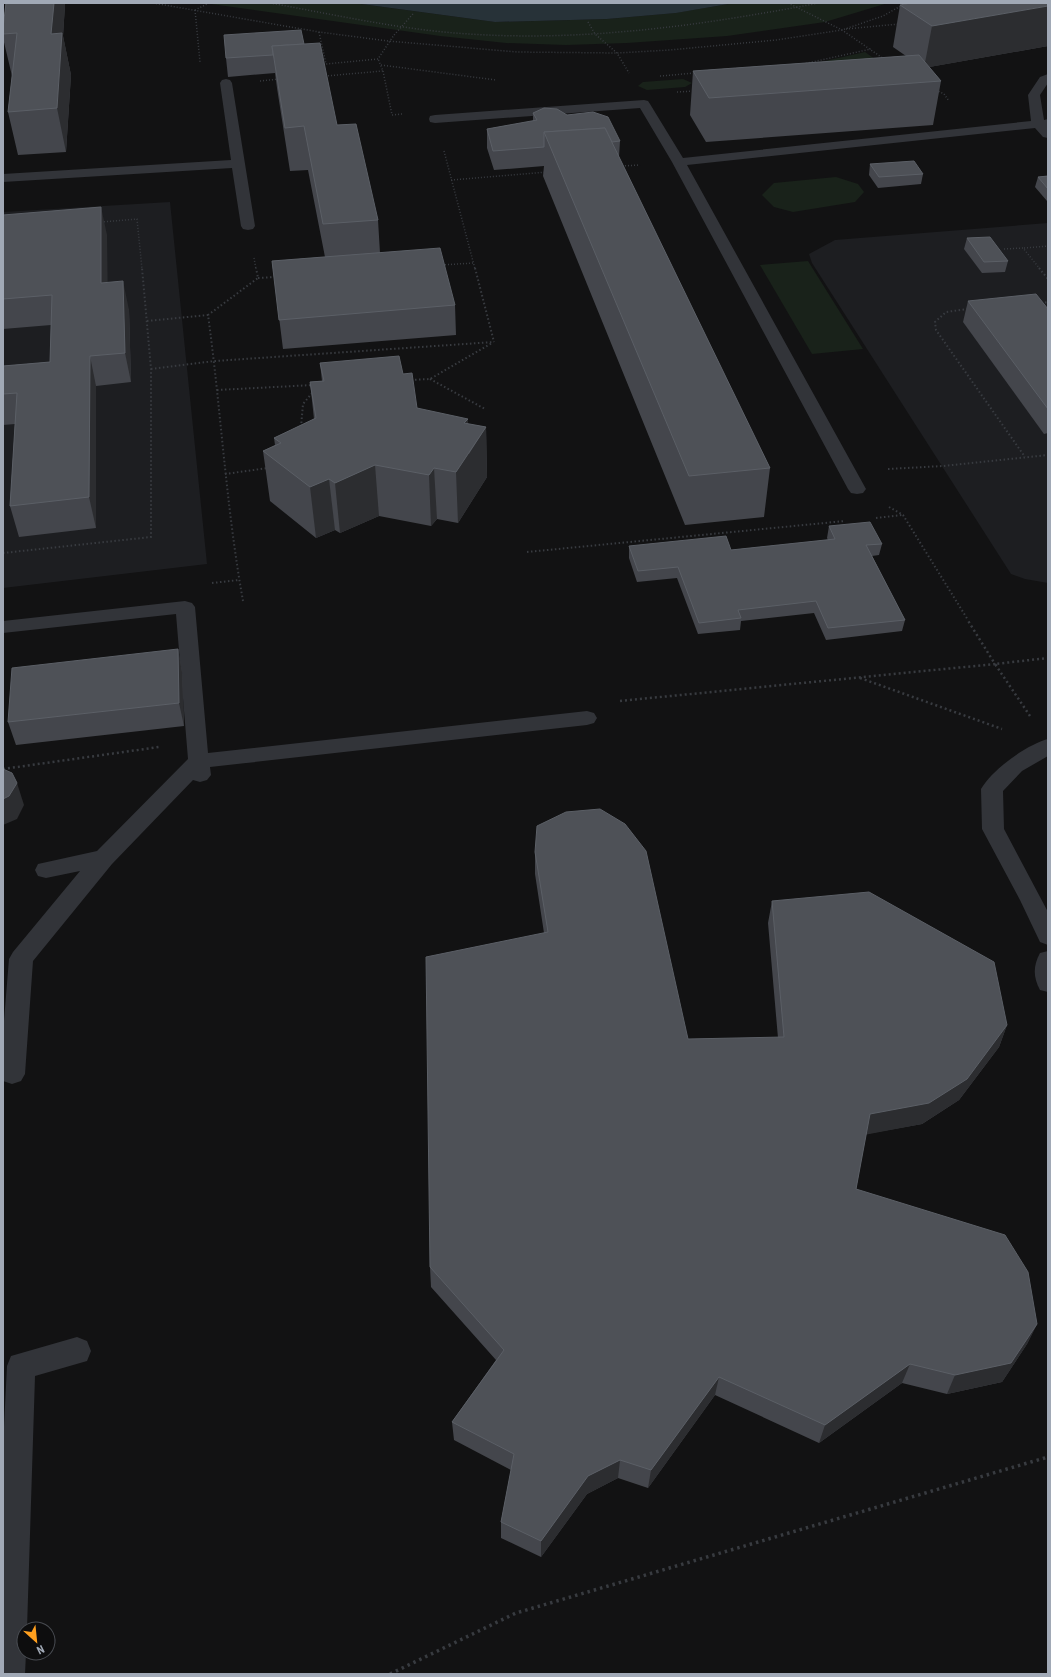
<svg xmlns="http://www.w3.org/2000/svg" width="1051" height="1677" font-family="'Roboto Condensed',sans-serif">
	<rect width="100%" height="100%" fill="#121213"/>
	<!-- built -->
	<g fill="#1d1e21">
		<polygon points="170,202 207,564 3,588 3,212"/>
		<polygon points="1048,223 1048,583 1025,579 1011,574 812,263 809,254 835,240"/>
	</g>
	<!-- green -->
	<g fill="#19221a">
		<polygon points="204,3 354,3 495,22 607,19 675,13 734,3 888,3 825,22 727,36 627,43 566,45 506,43 440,36"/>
		<polygon points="865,52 879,62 816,63"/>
		<polygon points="683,79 692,83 685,87 647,90 638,86 643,82"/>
		<polygon points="836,177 858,184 864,192 855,202 793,212 774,207 762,195 774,183"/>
		<polygon points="808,261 863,349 812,354 760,265"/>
	</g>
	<!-- water -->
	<polygon fill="#273238" points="354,3 734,3 676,13 607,19 495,22"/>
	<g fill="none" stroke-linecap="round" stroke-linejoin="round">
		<!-- path-far3 -->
		<g stroke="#383b40" stroke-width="1.5" stroke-dasharray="1 2" stroke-linecap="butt">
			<polyline points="153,3 319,32 388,41 517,52 617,53 670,50 776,40 842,30 883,16 906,3"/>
			<path d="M270,3c61,11 123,25 185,30 122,10 244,-7 364,-30"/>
			<polyline points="788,3 842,30 884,59"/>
			<polyline points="3,7 9,3"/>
			<polyline points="195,10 200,62"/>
			<polyline points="195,10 209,3"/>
			<polyline points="588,22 595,34 617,53 629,73"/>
			<polyline points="846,29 899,24"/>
			<polyline points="319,32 326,64 378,59 394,35 413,14"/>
			<polyline points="803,64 871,49"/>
			<polyline points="381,65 496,80"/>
			<polyline points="383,71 392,115 402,114"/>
			<polyline points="325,76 383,71 378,59"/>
			<polyline points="660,76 695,73"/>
			<polyline points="260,81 279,79"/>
			<polyline points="936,90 944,94 949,101"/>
			<polyline points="677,92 694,91"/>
			<polyline points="444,151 475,269"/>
			<polyline points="622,166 640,165"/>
			<polyline points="451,180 547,172"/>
			<polyline points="101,222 137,219 142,269"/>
			<polyline points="1024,248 1048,246"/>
			<polyline points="1004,249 1023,248 1040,269"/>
			<polyline points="254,258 256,269"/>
			<polyline points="442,265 473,263"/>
		</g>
		<!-- path-far2 -->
		<g stroke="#383b40" stroke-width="2" stroke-dasharray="1.5 2.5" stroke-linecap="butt">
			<polyline points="475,268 494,342"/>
			<polyline points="1039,268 1048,279"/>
			<polyline points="258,278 276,277"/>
			<polyline points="1041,303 1048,302"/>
			<polyline points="968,309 946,312 935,322 936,330 1025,457"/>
			<polyline points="147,321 208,315"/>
			<polyline points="151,369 215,361 494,342"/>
			<polyline points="430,379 485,409"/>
			<polyline points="411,380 430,379 492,343"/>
			<polyline points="217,390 313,385"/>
			<polyline points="301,427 303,404 313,392"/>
			<polyline points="888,469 943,466 1048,455"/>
			<polyline points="225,474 268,468"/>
			<polyline points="889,507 903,515 968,620"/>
			<polyline points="876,518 902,515"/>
			<polyline points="527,552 845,521"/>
			<polyline points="3,553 151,537 151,369 142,268"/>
			<polyline points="212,583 239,580"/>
			<path d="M243,601c-17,-95 -22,-191 -35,-286l50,-37 -2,-10"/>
		</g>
		<!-- path-far1 -->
		<g stroke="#383b40" stroke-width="2.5" stroke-dasharray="2 3" stroke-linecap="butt">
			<polyline points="860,678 1002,729"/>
			<polyline points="620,701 995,664 967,619"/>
			<polyline points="1030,716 995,664 1048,658"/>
			<polyline points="3,769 159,747"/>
		</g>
		<!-- path -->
		<polyline stroke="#383b40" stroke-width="3.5" stroke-dasharray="2.5 4" stroke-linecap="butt" points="390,1674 516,1613 1048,1457"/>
		<!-- minor -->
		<g fill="#323439" fill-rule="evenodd">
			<polygon points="1048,74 1048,83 1040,95 1044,120 1048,119 1048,138 1043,137 1035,128 687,165 866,489 863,493 857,494 851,493 848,489 672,162 640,108 435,123 430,122 429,119 430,116 435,115 644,100 648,101 650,104 683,158 1031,121 1028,95 1040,77"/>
			<polygon points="226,79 230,80 232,83 255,226 253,229 248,230 243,229 241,226 232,168 3,182 3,174 231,160 220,83 222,80"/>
			<polygon points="185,601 192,603 195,607 208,753 587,711 594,713 597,718 594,723 587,725 210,767 211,775 207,780 200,782 193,780 112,864 33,961 25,1074 21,1081 12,1084 3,1081 3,1033 9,959 13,952 80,871 46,878 38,876 35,870 38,864 97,851 188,759 176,614 3,633 3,621"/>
			<path d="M1048,739v17l-26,15 -19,20 1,38 44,83v33l-8,-3 -20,-42 -38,-71 -1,-40c12,-20 45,-44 67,-50z"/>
			<path d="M1048,951v41l-8,-2c-7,-13 -7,-24 0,-37z"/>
			<polygon points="77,1337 87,1341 91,1351 87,1361 35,1376 27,1629 24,1629 24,1653 26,1653 25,1674 3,1674 3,1446 7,1366 11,1356"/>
		</g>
	</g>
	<!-- wall -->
	<g fill="#44464c">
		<polygon points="6,3 64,3 65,5 63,36 71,75 66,152 18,155 8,112 12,76 3,38 3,28"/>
		<polygon points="900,5 1048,46 929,67 941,81 933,125 706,142 690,115 693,71 906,56 893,47"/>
		<polygon points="304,44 337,125 378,220 380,253 455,305 456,335 283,349 272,261 325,257 308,170 290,171 277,88 275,73 228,77 226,58"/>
		<polygon points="533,113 567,115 620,141 619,157 770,468 764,517 685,525 543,176 544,166 494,170 487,148 487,129 533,121"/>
		<polygon points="870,164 923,174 921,184 878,188 869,175"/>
		<polygon points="1048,176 1048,201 1047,201 1035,187 1038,177"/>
		<polygon points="3,215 107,235 107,283 129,310 131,382 96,386 96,528 19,537 10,506 15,424 3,425 3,366 50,362 51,325 3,329"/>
		<polygon points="967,238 1008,261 1005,272 982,273 964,249"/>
		<polygon points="968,301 1048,309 1048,433 1044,434 963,322"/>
		<polygon points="320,363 403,374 417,408 468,424 486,427 487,477 458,523 437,519 431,526 379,516 340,533 335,530 316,538 270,501 263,451 275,445 274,438 314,419 310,382 322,381"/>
		<polygon points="829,526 882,544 879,555 872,556 905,620 902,631 826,640 814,613 741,621 740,630 698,634 677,578 637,582 629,558 629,546 731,550 828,540 827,538"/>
		<polygon points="178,649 182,672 184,726 16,745 8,722"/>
		<polygon points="535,852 688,1039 778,1038 768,923 772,901 1007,1025 999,1047 959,1100 922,1124 866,1134 856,1189 1037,1324 1027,1344 1002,1382 947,1394 902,1383 819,1443 715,1395 648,1488 618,1478 587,1494 541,1557 501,1538 501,1522 511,1470 454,1440 452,1422 496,1360 431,1287 430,1267 544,933 535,874"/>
	</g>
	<!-- shaded-wall -->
	<g fill="#2c2d30">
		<polygon points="54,3 64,3 65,5 63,36 71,75 66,152 57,108 51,34"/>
		<polygon points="1048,6 1048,46 924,68 932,26"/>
		<polygon points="101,207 107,235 108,312 101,283"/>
		<polygon points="123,281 129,310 131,382 125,353"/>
		<polygon points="90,356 96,386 96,528 89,497"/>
		<polygon points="468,419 469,454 486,427 487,477 458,523 456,472 464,423"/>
		<polygon points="375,465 379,516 340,533 335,483"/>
		<polygon points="434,468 437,519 431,526 429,475"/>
		<polygon points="329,479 335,530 316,538 310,487"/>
		<polygon points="178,649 182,672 184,726 179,703"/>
		<polygon points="17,783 24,805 17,819 3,825 3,799"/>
		<polygon points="1007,1025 999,1047 959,1100 922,1124 864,1135 870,1114"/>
		<polygon points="1037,1324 1027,1344 1002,1382 947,1394 955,1375"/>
		<polygon points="910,1364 902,1383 819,1443 825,1425"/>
		<polygon points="719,1377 715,1395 648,1488 651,1470"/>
		<polygon points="620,1460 618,1478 587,1494 541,1557 541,1541 588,1476"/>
	</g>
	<!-- building -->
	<g fill="#4e5157" stroke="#5b5f66">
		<polygon points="6,3 54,3 51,34 62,33 57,108 8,112 17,33 3,34 3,28"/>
		<polygon points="911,3 1048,3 1048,6 932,26 900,5"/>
		<polygon points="301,30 304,44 272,46 273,55 226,58 224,35"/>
		<polygon points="320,43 337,125 356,124 378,220 323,224 304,126 285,128 272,46"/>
		<polygon points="919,55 941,81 709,98 693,71"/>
		<polygon points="544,108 557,109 567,115 593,112 608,117 620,141 612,142 605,128 544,132 544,147 493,151 487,129 537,120 533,113"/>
		<polygon points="605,128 770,468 689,476 544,132"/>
		<polygon points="914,161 923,174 879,177 870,164"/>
		<polygon points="1048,176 1048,189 1038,177"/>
		<polygon points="101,207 101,283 123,281 125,353 90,356 89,497 10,506 17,393 3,394 3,366 50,362 52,295 3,299 3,215"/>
		<polygon points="990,237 1008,261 984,262 967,238"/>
		<polygon points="440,248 455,305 279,320 272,261"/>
		<polygon points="1036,294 1048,309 1048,409 968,301"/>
		<polygon points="399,356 403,374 412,373 417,408 468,419 464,423 486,427 456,472 434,468 429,475 375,465 335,483 329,479 310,487 263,451 281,443 274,438 316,418 310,382 324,381 320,363"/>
		<polygon points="870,522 882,544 866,545 905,620 828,628 816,601 738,610 741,618 699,623 678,567 638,571 629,546 726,536 731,550 835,539 829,526"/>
		<polygon points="178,649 179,703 8,722 12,668"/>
		<polygon points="3,769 12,773 17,783 9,796 3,799"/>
		<polygon points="600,809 625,824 646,851 688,1039 784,1037 772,901 869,892 994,962 1007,1025 967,1079 929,1103 870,1114 856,1189 1005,1235 1028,1272 1037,1324 1011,1363 955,1375 910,1364 825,1425 719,1377 651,1470 620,1460 588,1476 541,1541 501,1522 514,1454 452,1422 504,1350 430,1267 426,957 548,932 535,852 537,826 566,812"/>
	</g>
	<!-- border -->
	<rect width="1051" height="1677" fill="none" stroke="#a1a9b6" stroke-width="8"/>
	<!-- north arrow -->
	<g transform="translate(36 1641) rotate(153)"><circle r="19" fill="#0d0d0e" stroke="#484b51"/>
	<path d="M0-3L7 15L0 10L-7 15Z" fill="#ff9f1e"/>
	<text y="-6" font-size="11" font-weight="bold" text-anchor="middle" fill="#a1a9b6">N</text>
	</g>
</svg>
